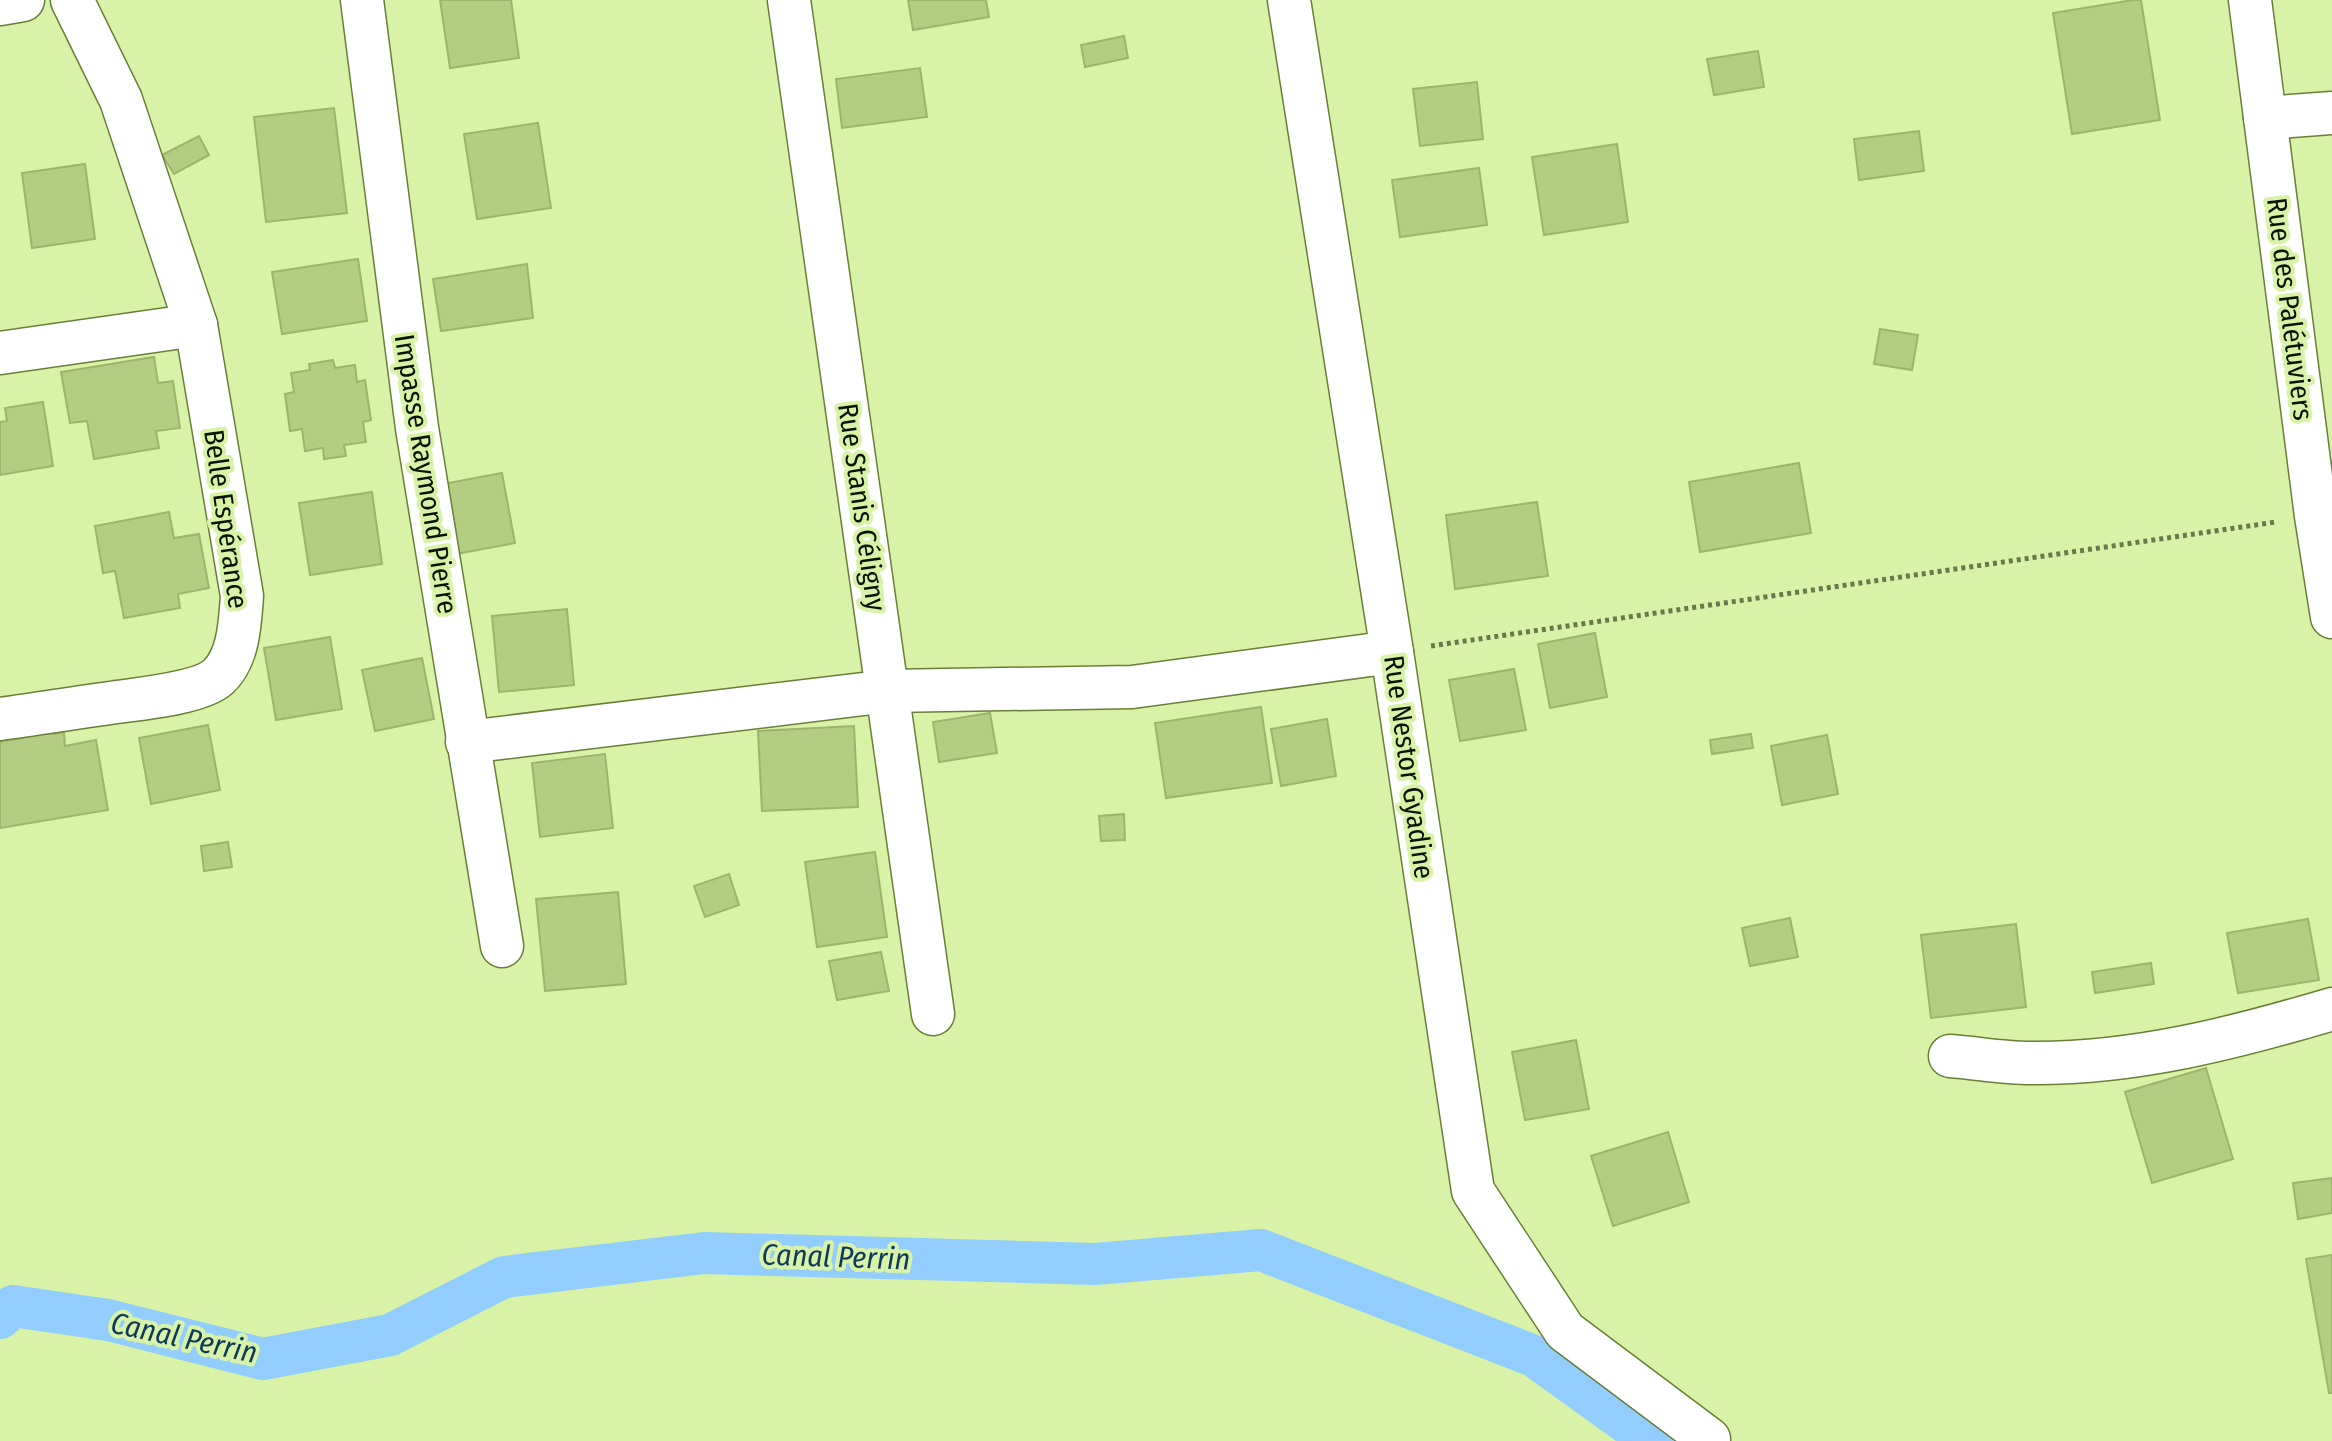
<svg xmlns="http://www.w3.org/2000/svg" width="2332" height="1441" font-family="'Fira Sans Condensed',sans-serif">
	<rect width="100%" height="100%" fill="#d8f3a7"/>
	<g fill="none" stroke-linecap="round" stroke-linejoin="round">
		<!-- canal -->
		<polyline stroke="#92cdfe" stroke-width="42" points="0,1318 13,1306 108,1320 263,1359 390,1335 504,1277 704,1253 1095,1264 1261,1250 1534,1356 1652,1441"/>
	</g>
	<!-- building -->
	<g fill="#b3cd83" stroke="#9cb56c" stroke-width="2">
		<polygon points="440,0 511,0 519,58 450,68"/>
		<polygon points="908,0 986,0 989,17 913,30"/>
		<polygon points="2133,0 2141,0 2160,120 2072,134 2053,13"/>
		<polygon points="1124,36 1128,58 1085,67 1081,45"/>
		<polygon points="1758,51 1764,87 1714,95 1707,59"/>
		<polygon points="920,68 927,117 842,128 836,79"/>
		<polygon points="1477,82 1483,139 1420,146 1413,89"/>
		<polygon points="334,108 347,213 266,222 254,117"/>
		<polygon points="538,123 551,208 477,219 464,134"/>
		<polygon points="1919,131 1924,171 1859,180 1854,139"/>
		<polygon points="199,136 209,155 174,174 162,155"/>
		<polygon points="1617,144 1628,222 1544,235 1532,157"/>
		<polygon points="85,164 95,239 32,248 22,173"/>
		<polygon points="1479,168 1487,225 1400,237 1392,180"/>
		<polygon points="358,259 367,321 282,334 272,272"/>
		<polygon points="527,264 533,318 441,331 433,279"/>
		<polygon points="1880,329 1918,335 1912,370 1874,364"/>
		<polygon points="154,357 158,383 173,381 180,428 156,431 159,448 94,459 87,421 70,423 61,372"/>
		<polygon points="333,360 335,368 355,365 357,382 365,380 371,420 363,422 366,442 344,445 346,456 324,459 323,448 305,451 302,429 290,431 285,394 294,392 291,373 310,370 309,364"/>
		<polygon points="43,402 53,466 0,475 0,422 7,421 5,408"/>
		<polygon points="1799,463 1811,533 1700,552 1689,482"/>
		<polygon points="502,473 515,543 456,554 443,484"/>
		<polygon points="372,492 382,564 310,575 299,503"/>
		<polygon points="1537,502 1548,576 1455,589 1446,515"/>
		<polygon points="169,512 174,538 199,534 209,588 178,594 180,608 124,618 115,571 103,573 95,526"/>
		<polygon points="567,609 574,685 499,692 492,616"/>
		<polygon points="1595,633 1607,697 1550,708 1538,644"/>
		<polygon points="330,637 342,709 276,720 264,648"/>
		<polygon points="422,658 434,719 375,731 362,670"/>
		<polygon points="1514,669 1526,730 1460,741 1449,680"/>
		<polygon points="1261,707 1272,783 1166,798 1155,723"/>
		<polygon points="990,713 997,753 939,762 933,722"/>
		<polygon points="1327,719 1336,776 1281,786 1271,729"/>
		<polygon points="208,725 220,790 151,804 139,738"/>
		<polygon points="52,726 54,734 64,732 65,746 96,740 108,810 0,828 0,742 22,738 21,731"/>
		<polygon points="854,726 858,807 762,811 758,731"/>
		<polygon points="1751,734 1753,748 1712,754 1710,740"/>
		<polygon points="1827,735 1838,794 1782,805 1771,746"/>
		<polygon points="605,754 613,828 540,837 532,763"/>
		<polygon points="1124,814 1125,840 1101,841 1099,816"/>
		<polygon points="228,842 232,867 204,871 201,846"/>
		<polygon points="875,852 887,937 817,947 805,862"/>
		<polygon points="729,874 739,905 705,917 694,886"/>
		<polygon points="618,892 626,984 545,991 536,899"/>
		<polygon points="1790,918 1798,957 1750,966 1742,928"/>
		<polygon points="2308,919 2319,980 2238,993 2227,933"/>
		<polygon points="2016,924 2026,1007 1931,1018 1921,935"/>
		<polygon points="881,952 889,991 837,1000 829,961"/>
		<polygon points="2151,963 2154,984 2095,993 2092,972"/>
		<polygon points="1576,1040 1589,1109 1525,1120 1512,1052"/>
		<polygon points="2206,1068 2233,1159 2152,1183 2125,1092"/>
		<polygon points="1668,1132 1689,1202 1613,1226 1591,1156"/>
		<polygon points="2332,1178 2332,1213 2298,1219 2293,1183"/>
		<polygon points="2332,1255 2332,1393 2329,1393 2306,1259"/>
	</g>
	<g fill="none" stroke-linecap="round" stroke-linejoin="round">
		<defs>
			<g id="street">
				<polyline points="362,0 417,428 502,946"/>
				<polyline points="789,0 933,1014"/>
				<polyline points="1289,0 1392,652 1473,1191 1565,1331 1709,1439"/>
				<polyline points="2250,0 2316,516 2332,617"/>
				<polyline points="0,4 23,0"/>
				<polyline points="2265,118 2332,113"/>
				<polyline points="0,353 196,325"/>
				<path d="M0,719c37,-5 73,-11 110,-16 26,-4 89,-9 108,-26 21,-19 22,-55 24,-81l-46,-271 -75,-225 -49,-100"/>
				<polyline points="467,742 888,691 1132,687 1392,652"/>
				<path d="M1950,1056c28,2 57,8 86,7 101,0 199,-25 296,-54"/>
			</g>
		</defs>
		<!-- street casing -->
		<use href="#street" stroke="#697f38" stroke-width="45"/>
		<!-- path -->
		<polyline stroke="#68794d" stroke-width="5" stroke-dasharray="4 4" stroke-linecap="butt" points="1431,646 2276,522"/>
		<!-- street -->
		<use href="#street" stroke="#fff" stroke-width="42"/>
	</g>
	<g text-anchor="middle" dominant-baseline="central" stroke-width="8" stroke-linejoin="round" paint-order="stroke">
		<!-- street labels -->
		<g font-size="28" fill="#091100" stroke="#d8f3a7">
			<text transform="translate(2290 309) rotate(83)">Rue des Palétuviers</text>
			<text transform="translate(426 474) rotate(81)">Impasse Raymond Pierre</text>
			<text transform="translate(862 507) rotate(82)">Rue Stanis Céligny</text>
			<text transform="translate(226 519) rotate(82)">Belle Espérance</text>
			<text transform="translate(1409 767) rotate(82)">Rue Nestor Gyadine</text>
		</g>
		<!-- water labels -->
		<g font-size="30" font-style="italic" fill="#0d3a5a" stroke="#d8f3a7">
			<text transform="translate(836 1257) rotate(2)">Canal Perrin</text>
			<text transform="translate(184 1338) rotate(12)">Canal Perrin</text>
		</g>
	</g>
</svg>
